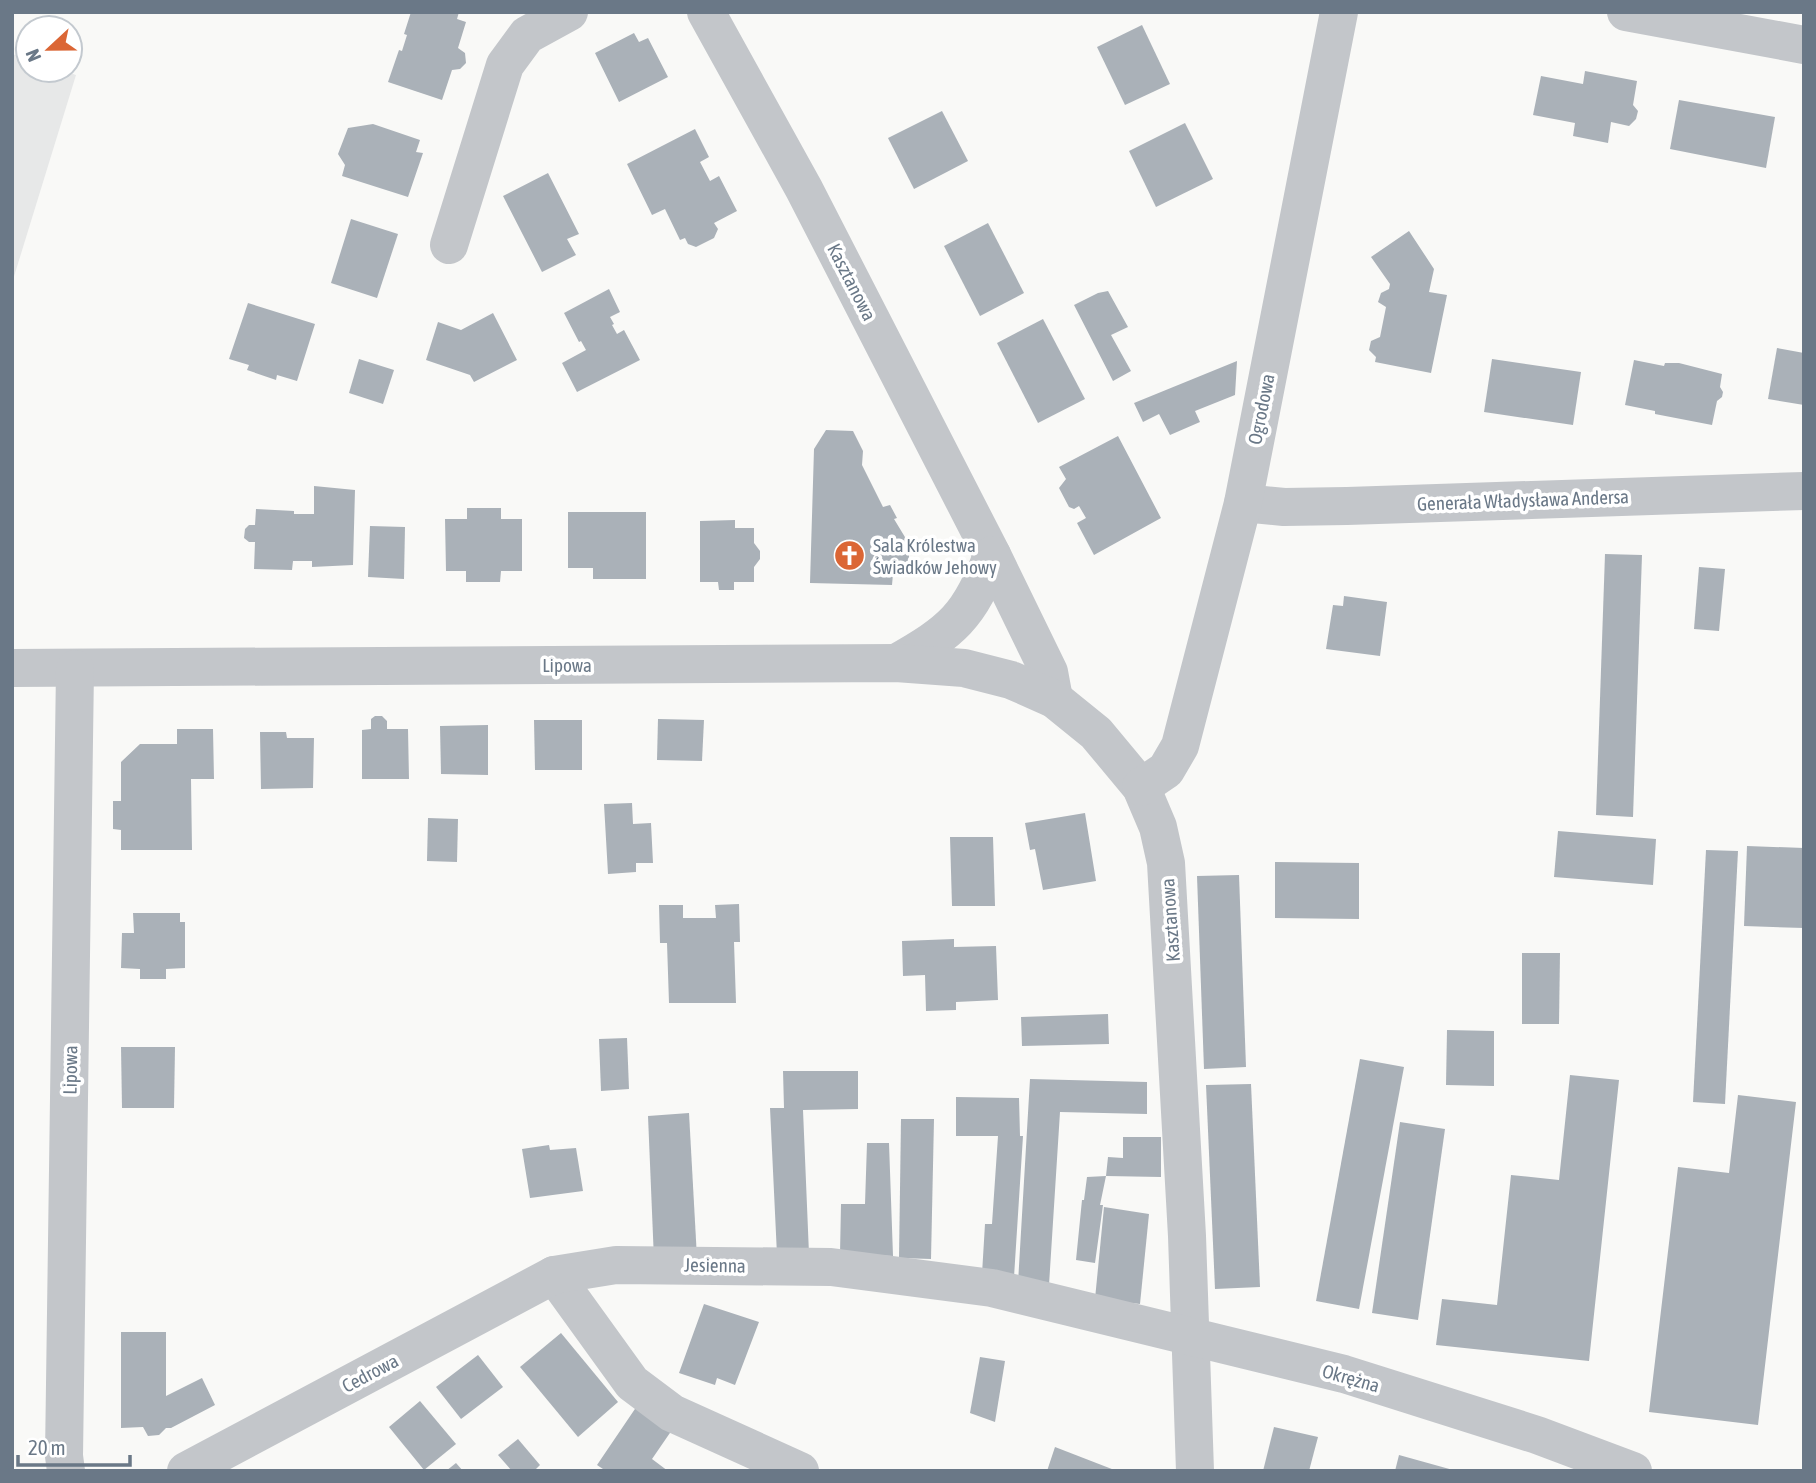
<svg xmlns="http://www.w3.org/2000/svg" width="1816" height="1483" font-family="'Asap Condensed',sans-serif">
	<rect width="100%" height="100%" fill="#f9f9f7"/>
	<!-- built -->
	<polygon fill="#e7e8e8" points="12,54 28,59 28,70 61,70 76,75 12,283"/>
	<!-- building -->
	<g fill="#aab1b8">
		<polygon points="411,12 459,12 457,19 466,22 458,48 465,53 466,63 460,69 452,70 442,100 388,82 399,50 402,51 407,35 404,34"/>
		<polygon points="1142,25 1170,84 1125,105 1097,47"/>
		<polygon points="634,33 639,42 648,38 668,77 619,102 595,53"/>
		<polygon points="1585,71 1637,81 1633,105 1638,111 1636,119 1629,126 1611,122 1608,143 1573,136 1575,123 1533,115 1541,76 1583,84"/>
		<polygon points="1679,100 1775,117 1766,168 1670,149"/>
		<polygon points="942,111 968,161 914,189 888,138"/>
		<polygon points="1185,123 1213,179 1156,207 1129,151"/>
		<polygon points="373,124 420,140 416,152 423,153 408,197 342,176 345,165 338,154 348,128"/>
		<polygon points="695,129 709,157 700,162 710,181 719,176 737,211 714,223 718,229 714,238 696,247 688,244 685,238 680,240 665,209 652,215 627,164"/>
		<polygon points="548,173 579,234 567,239 576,255 542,272 503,196"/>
		<polygon points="351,219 398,234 377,298 331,283"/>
		<polygon points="988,223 1024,293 980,316 944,246"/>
		<polygon points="1409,231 1434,269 1429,292 1447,295 1431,373 1375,362 1376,357 1369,350 1371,341 1380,337 1386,307 1378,302 1381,293 1389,289 1390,284 1371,257"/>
		<polygon points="609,289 620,312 610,317 614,324 612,325 617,334 624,330 640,360 577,392 562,363 586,350 581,341 579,342 564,313"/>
		<polygon points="1108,291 1128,327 1111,335 1131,371 1113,381 1074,305 1098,293"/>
		<polygon points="248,303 315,324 297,381 277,375 276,380 247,370 249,365 229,359"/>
		<polygon points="493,313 517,360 474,382 470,375 426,360 438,322 461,330"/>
		<polygon points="1043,319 1085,399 1038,423 997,343"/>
		<polygon points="1777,348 1804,353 1804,405 1768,399"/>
		<polygon points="359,359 394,370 383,404 349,393"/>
		<polygon points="1492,359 1581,372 1573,425 1484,412"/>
		<polygon points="1634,360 1664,366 1665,363 1679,363 1722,374 1720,387 1723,392 1722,397 1717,401 1712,425 1655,414 1655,411 1625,405"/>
		<polygon points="1237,361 1235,395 1195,411 1200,422 1170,435 1159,414 1143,422 1134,403"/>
		<polygon points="826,430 853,431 863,451 862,465 883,507 890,505 897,518 894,519 911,547 909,548 909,576 893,574 892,585 810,583 814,449"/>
		<polygon points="1118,436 1161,518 1094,555 1077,523 1086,518 1079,506 1074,509 1069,507 1059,488 1066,479 1059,467"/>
		<polygon points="314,486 355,490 353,565 312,567 312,561 293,561 292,570 254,569 255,542 249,542 244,538 245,529 249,525 255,525 256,509 294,511 294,514 314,514"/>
		<polygon points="467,508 501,508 501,519 522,519 522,571 501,571 500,582 466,582 466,571 446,571 445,519 467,519"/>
		<polygon points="568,512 646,512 646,579 593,579 593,568 568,568"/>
		<polygon points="735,520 735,528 754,528 754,543 760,551 760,559 754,567 754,582 734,582 734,590 719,590 718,582 700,582 700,521"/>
		<polygon points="370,526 405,527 404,579 368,577"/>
		<polygon points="1605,554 1642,555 1633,817 1596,815"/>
		<polygon points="1699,567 1725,569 1719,631 1694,629"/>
		<polygon points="1344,596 1387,602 1380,656 1326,649 1333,605 1343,606"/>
		<polygon points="375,716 382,716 387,721 387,729 408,729 409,779 362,779 362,730 371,729 371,719"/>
		<polygon points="658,719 704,720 702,761 657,760"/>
		<polygon points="534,720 582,720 582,770 535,770"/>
		<polygon points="488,725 488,775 441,774 440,726"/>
		<polygon points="177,729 213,729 214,779 191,779 192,850 121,850 121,830 113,829 113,801 121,801 121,762 140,744 177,744"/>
		<polygon points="260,732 286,732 287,738 314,738 313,788 261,789"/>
		<polygon points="632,803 633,824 651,823 653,863 636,863 636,872 608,874 604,804"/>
		<polygon points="1085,813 1096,881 1043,890 1035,849 1030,850 1025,823"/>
		<polygon points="428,818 458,819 457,862 427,861"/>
		<polygon points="1558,831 1656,839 1653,885 1554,877"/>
		<polygon points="950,837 993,837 995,906 952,906"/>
		<polygon points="1747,846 1804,848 1804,928 1744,926"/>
		<polygon points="1706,850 1738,851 1725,1104 1693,1102"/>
		<polygon points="1275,862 1359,863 1359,919 1275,918"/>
		<polygon points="1239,875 1246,1067 1204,1069 1197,876"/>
		<polygon points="739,904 740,942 734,942 736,1003 669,1003 667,943 660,943 659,905 683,905 683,918 716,918 715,905"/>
		<polygon points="133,913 180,913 180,922 185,922 185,968 166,969 166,979 140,979 140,969 121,968 122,933 134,933"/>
		<polygon points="954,939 954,947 996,946 998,1000 956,1002 956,1010 926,1011 925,975 903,976 902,941"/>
		<polygon points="1522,953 1560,953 1559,1024 1522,1024"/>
		<polygon points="1108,1014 1109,1044 1022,1046 1021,1017"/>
		<polygon points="1447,1030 1494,1031 1494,1086 1446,1085"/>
		<polygon points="627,1038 629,1089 601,1091 599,1039"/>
		<polygon points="121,1047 175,1047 174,1108 122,1108"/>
		<polygon points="1360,1059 1404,1067 1359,1309 1316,1301"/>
		<polygon points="783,1071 858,1071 858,1109 803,1110 809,1254 777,1255 770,1108 784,1108"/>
		<polygon points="1570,1075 1619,1080 1589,1361 1436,1345 1442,1299 1497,1305 1511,1175 1559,1180"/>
		<polygon points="1030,1079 1147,1082 1147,1114 1060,1112 1049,1285 1018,1283"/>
		<polygon points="1251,1084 1260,1287 1215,1289 1206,1085"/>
		<polygon points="1738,1095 1796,1102 1758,1425 1649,1412 1678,1167 1729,1173"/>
		<polygon points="956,1097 1019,1098 1020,1136 1023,1136 1014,1277 982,1274 985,1224 992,1224 998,1136 956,1136"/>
		<polygon points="689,1113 697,1258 654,1260 648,1116"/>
		<polygon points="901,1119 934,1119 931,1259 899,1258"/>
		<polygon points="1400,1122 1445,1129 1418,1320 1372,1313"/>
		<polygon points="1123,1137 1161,1137 1161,1177 1106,1176 1108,1157 1123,1158"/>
		<polygon points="867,1143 889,1143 893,1256 840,1254 841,1204 865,1204"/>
		<polygon points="549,1145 550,1150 576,1148 583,1191 530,1198 522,1149"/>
		<polygon points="1106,1176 1100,1205 1103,1205 1095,1263 1076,1260 1082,1200 1084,1200 1087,1177"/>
		<polygon points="1104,1207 1149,1214 1140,1304 1095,1299"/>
		<polygon points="704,1304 759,1322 735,1385 717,1378 715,1385 679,1373"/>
		<polygon points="121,1332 166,1332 166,1396 202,1378 215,1405 171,1428 166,1428 159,1435 148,1436 143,1427 121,1428"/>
		<polygon points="561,1333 618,1402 578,1437 520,1367"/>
		<polygon points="478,1355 503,1387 461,1419 436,1387"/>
		<polygon points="980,1357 1005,1361 995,1422 970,1413"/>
		<polygon points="420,1401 456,1444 424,1470 389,1427"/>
		<polygon points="639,1403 674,1427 652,1459 668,1471 606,1471 597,1465"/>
		<polygon points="1274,1427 1318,1437 1309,1471 1263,1471"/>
		<polygon points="518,1439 540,1465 534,1471 512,1471 498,1455"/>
		<polygon points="1055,1447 1117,1471 1047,1471"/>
		<polygon points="1399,1455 1453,1470 1453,1471 1395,1471"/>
		<polygon points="456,1463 463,1471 446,1471"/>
	</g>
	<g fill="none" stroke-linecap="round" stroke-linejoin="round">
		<!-- street -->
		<g stroke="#c3c6ca" stroke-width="38">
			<polyline points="706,12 804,189 992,555 1049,672 1054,699"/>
			<polyline points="1626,12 1804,45"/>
			<polyline points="449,245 505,65 527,35 569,12"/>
			<polyline points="1243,503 1284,507 1347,506 1804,491"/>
			<path d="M896,663c55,-31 75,-47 96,-108"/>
			<polyline points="12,668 896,663 964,668 1011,680 1054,699 1096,733 1141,787 1158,827 1166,863 1187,1236 1195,1471"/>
			<polyline points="1141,787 1166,770 1180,746 1243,503 1339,12"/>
			<polyline points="554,1275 632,1383 672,1413 800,1471"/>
			<polyline points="66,1471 64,1456 75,669"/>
			<polyline points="186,1471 554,1275 616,1265 831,1267 992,1288 1344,1374 1537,1435 1633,1471"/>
		</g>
	</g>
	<!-- icons -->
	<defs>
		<symbol id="church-disc" viewBox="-11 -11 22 22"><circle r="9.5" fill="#db6635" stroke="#fff"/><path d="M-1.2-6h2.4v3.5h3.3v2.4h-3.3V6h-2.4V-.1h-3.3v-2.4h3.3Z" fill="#fff"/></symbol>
	</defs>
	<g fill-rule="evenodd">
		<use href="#church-disc" x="832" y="538" width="35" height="35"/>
	</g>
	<g text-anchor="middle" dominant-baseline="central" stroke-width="7" stroke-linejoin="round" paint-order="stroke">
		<!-- street labels -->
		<g font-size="19" fill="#6a7887" stroke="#fff">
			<text transform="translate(852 282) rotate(63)">Kasztanowa</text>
			<text transform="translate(1261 409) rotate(-79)">Ogrodowa</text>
			<text transform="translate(1523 500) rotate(-2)">Generała Władysława Andersa</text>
			<text x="567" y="665">Lipowa</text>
			<text transform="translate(1170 920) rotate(-94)">Kasztanowa</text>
			<text transform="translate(70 1070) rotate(-89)">Lipowa</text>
			<text transform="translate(715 1265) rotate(1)">Jesienna</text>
			<text transform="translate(370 1373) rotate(-28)">Cedrowa</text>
			<text transform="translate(1351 1378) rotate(16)">Okrężna</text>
		</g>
		<!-- poi labels -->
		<g font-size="19" fill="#6a7887" stroke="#fff" text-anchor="start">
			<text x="873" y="545">Sala Królestwa<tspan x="873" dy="22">Świadków Jehowy</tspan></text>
		</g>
	</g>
	<!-- border -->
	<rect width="1816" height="1483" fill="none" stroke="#6a7887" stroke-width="28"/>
	<!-- north arrow -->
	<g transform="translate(49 49) rotate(248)"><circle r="33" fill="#ffffff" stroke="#c3c9cf" stroke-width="2"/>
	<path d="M0-5L12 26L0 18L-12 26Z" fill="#db6635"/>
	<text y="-10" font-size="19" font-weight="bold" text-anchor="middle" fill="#6a7887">N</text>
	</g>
	<!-- scale -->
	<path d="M18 1455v10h112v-10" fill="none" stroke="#6a7887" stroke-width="3.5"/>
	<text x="28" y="1455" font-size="21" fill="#6a7887" stroke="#ffffff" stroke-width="5" paint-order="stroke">20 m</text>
</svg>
